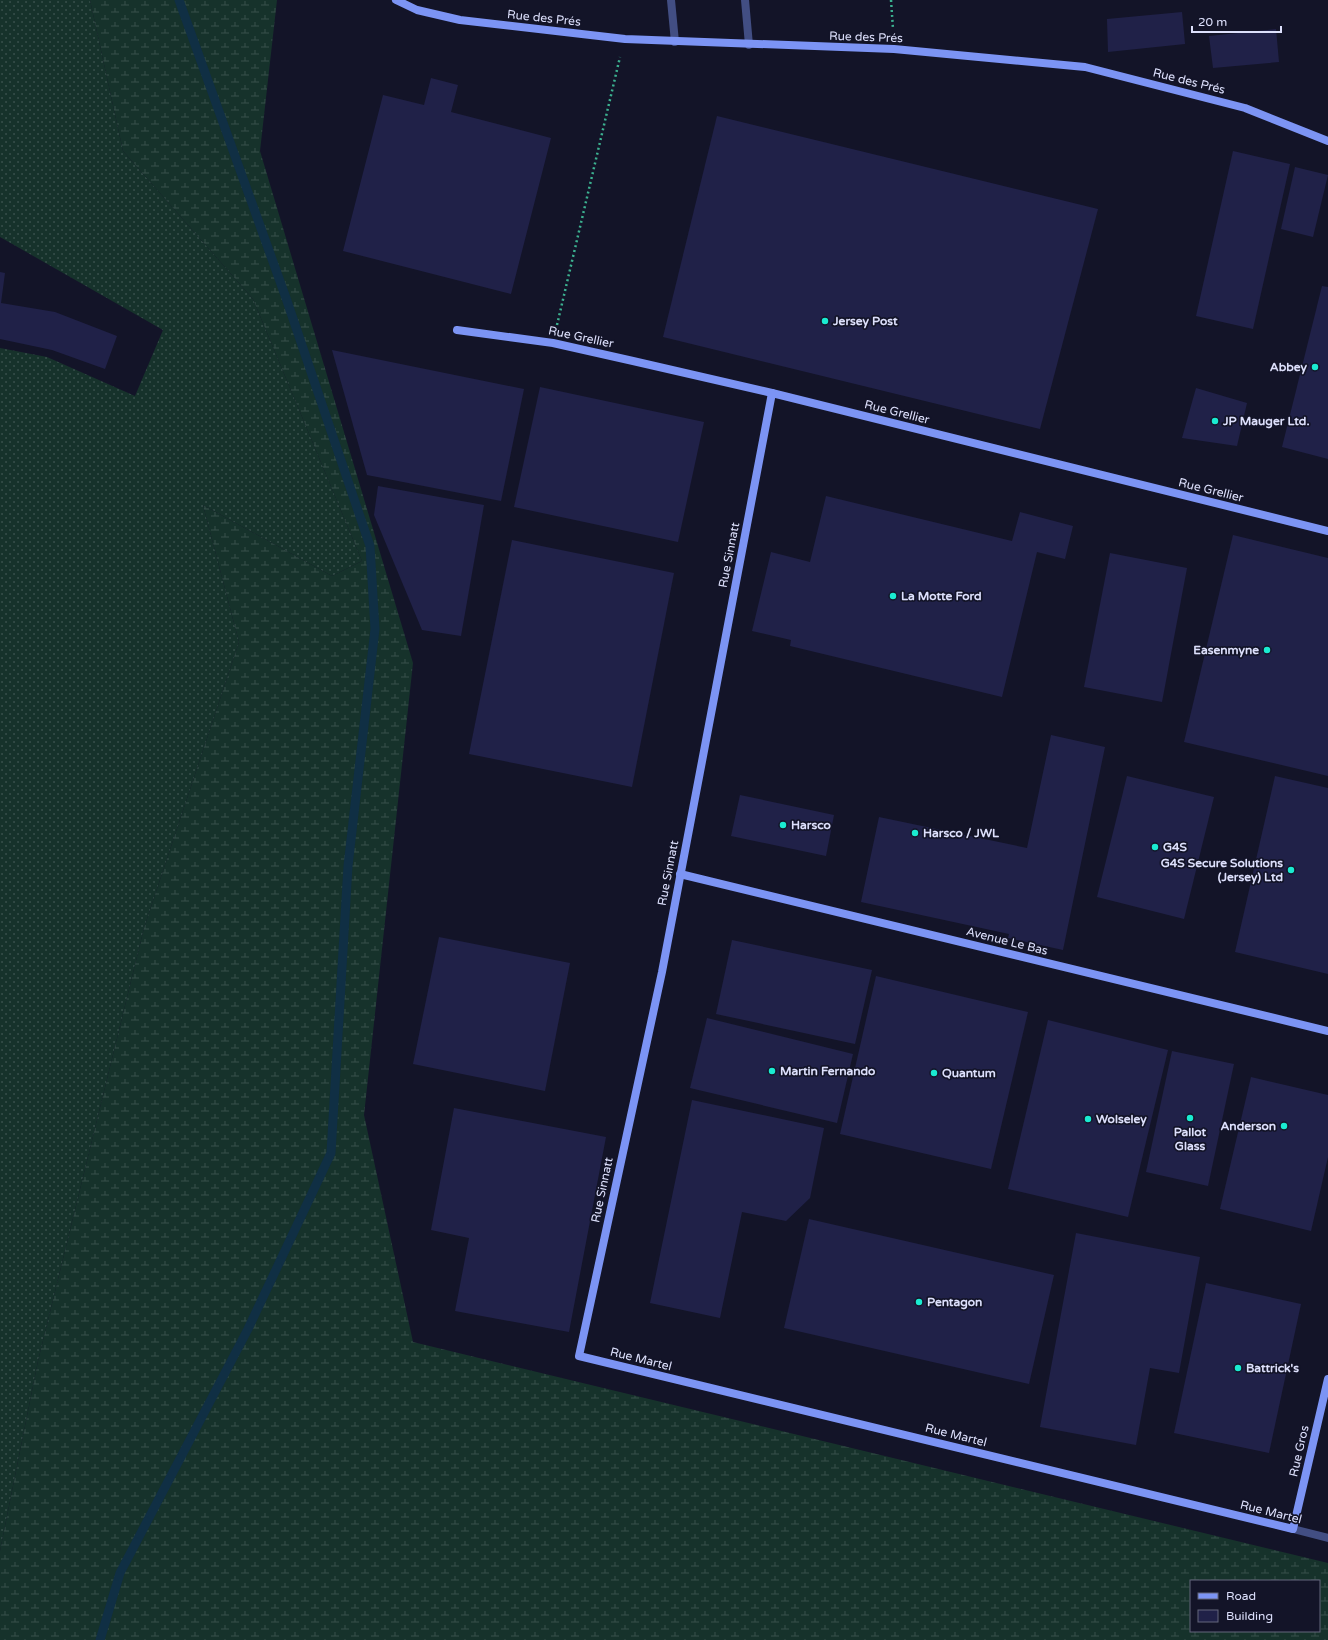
<svg xmlns="http://www.w3.org/2000/svg" width="1328" height="1640" font-family="'Varela Round',sans-serif">
	<defs>
		<pattern id="grass-dots" width="8" height="8" patternUnits="userSpaceOnUse"><rect width="8" height="8" fill="#16322b"/><path d="M2 2h.1M6 6h.1" fill="none" stroke="#374f4b" stroke-width="1.8" stroke-linecap="round"/></pattern>
		<pattern id="wetland-marsh" width="20" height="14" patternUnits="userSpaceOnUse"><rect width="20" height="14" fill="#16322b"/><path d="M1 5h8M5 5V1M11 12h8M15 12V8" fill="none" stroke="#374f4b"/></pattern>
	</defs>
	<rect width="100%" height="100%" fill="#131428"/>
	<!-- grass -->
	<polygon fill="url(#grass-dots)" points="0,0 90,0 123,151 253,299 362,561 332,576 203,505 239,642 144,928 38,1361 0,1551 0,348 47,357 135,396 163,330 0,237"/>
	<!-- wetland -->
	<path fill="url(#wetland-marsh)" fill-rule="evenodd" d="M90,0h187l-17,151 153,512 -49,452 49,227 915,221v77h-1328v-89l38,-190 106,-433 95,-286 -36,-137 129,71 30,-15 -109,-262 -130,-148zM1191,1581h128v50h-128z"/>
	<g fill="none" stroke-linecap="round" stroke-linejoin="round">
		<!-- stream -->
		<polyline stroke="#102f44" stroke-width="9" points="100,1640 120,1573 248,1329 331,1153 348,866 375,629 370,546 286,298 179,0"/>
	</g>
	<!-- building -->
	<g fill="#202148">
		<polygon points="1182,12 1185,44 1108,52 1107,19"/>
		<polygon points="1276,29 1279,62 1213,68 1209,36"/>
		<polygon points="431,78 458,85 451,112 551,138 511,294 343,251 383,95 424,105"/>
		<polygon points="717,116 1098,209 1040,429 663,337"/>
		<polygon points="1233,151 1290,164 1253,329 1196,316"/>
		<polygon points="1295,167 1328,175 1313,237 1281,229"/>
		<polygon points="0,272 5,273 1,303 55,312 117,336 105,369 52,350 0,339"/>
		<polygon points="1322,286 1328,287 1328,459 1282,447"/>
		<polygon points="332,350 524,389 501,501 367,475"/>
		<polygon points="540,387 704,422 678,542 514,507"/>
		<polygon points="1196,388 1247,403 1237,446 1182,438"/>
		<polygon points="378,486 484,505 461,636 422,630 374,515"/>
		<polygon points="826,496 1012,541 1020,512 1073,526 1065,559 1037,552 1002,697 790,646 791,640 752,631 771,552 810,562"/>
		<polygon points="1233,535 1328,558 1328,776 1184,742"/>
		<polygon points="512,540 674,573 632,787 469,754"/>
		<polygon points="1110,553 1187,568 1162,702 1084,687"/>
		<polygon points="1051,735 1105,747 1063,950 1008,938 1009,934 861,902 879,817 1027,848"/>
		<polygon points="1127,776 1214,797 1184,919 1097,897"/>
		<polygon points="1275,776 1328,788 1328,974 1235,952"/>
		<polygon points="740,795 834,815 826,856 731,836"/>
		<polygon points="439,937 570,963 545,1091 413,1064"/>
		<polygon points="732,940 872,970 855,1044 716,1014"/>
		<polygon points="876,976 1028,1012 991,1169 840,1134"/>
		<polygon points="707,1018 853,1054 837,1123 690,1088"/>
		<polygon points="1048,1020 1168,1050 1128,1217 1008,1189"/>
		<polygon points="1172,1051 1234,1064 1208,1186 1146,1172"/>
		<polygon points="1251,1077 1328,1095 1328,1157 1311,1231 1220,1209"/>
		<polygon points="692,1100 824,1128 810,1198 786,1221 742,1212 720,1318 650,1303"/>
		<polygon points="454,1108 606,1137 569,1332 455,1311 469,1238 431,1230"/>
		<polygon points="809,1219 1054,1275 1029,1384 784,1328"/>
		<polygon points="1076,1233 1200,1257 1179,1373 1150,1368 1136,1445 1040,1427"/>
		<polygon points="1206,1283 1301,1304 1269,1453 1174,1433"/>
	</g>
	<g fill="none" stroke-linecap="round" stroke-linejoin="round">
		<!-- path -->
		<g stroke="#3cb190" stroke-width="2.5" stroke-dasharray="2 3" stroke-linecap="butt">
			<polyline points="891,0 893,29"/>
			<polyline points="557,325 620,57"/>
		</g>
		<!-- lane -->
		<polyline stroke="#424e83" stroke-width="8" points="745,0 749,45"/>
		<!-- street -->
		<g stroke="#424e83" stroke-width="8">
			<polyline points="671,0 675,42"/>
			<polyline points="1293,1529 1328,1538"/>
		</g>
		<!-- secondary -->
		<g stroke="#7c94f4" stroke-width="8">
			<polyline points="396,0 417,10 460,20 625,39 894,49 1085,67 1245,108 1328,141"/>
			<polyline points="457,330 553,343 633,361 772,393 1328,531"/>
			<polyline points="772,393 662,972 579,1356 1293,1529 1328,1379"/>
			<polyline points="680,874 1328,1031"/>
		</g>
	</g>
	<!-- markers -->
	<g fill="#1aebd1" stroke="#131428" stroke-width="1.5">
		<circle cx="825" cy="321" r="4"/>
		<circle cx="1315" cy="367" r="4"/>
		<circle cx="1215" cy="421" r="4"/>
		<circle cx="893" cy="596" r="4"/>
		<circle cx="1267" cy="650" r="4"/>
		<circle cx="783" cy="825" r="4"/>
		<circle cx="915" cy="833" r="4"/>
		<circle cx="1155" cy="847" r="4"/>
		<circle cx="1291" cy="870" r="4"/>
		<circle cx="772" cy="1071" r="4"/>
		<circle cx="934" cy="1073" r="4"/>
		<circle cx="1190" cy="1118" r="4"/>
		<circle cx="1088" cy="1119" r="4"/>
		<circle cx="1284" cy="1126" r="4"/>
		<circle cx="919" cy="1302" r="4"/>
		<circle cx="1238" cy="1368" r="4"/>
	</g>
	<g text-anchor="middle" dominant-baseline="central" stroke-width="3.5" stroke-linejoin="round" paint-order="stroke">
		<!-- street labels -->
		<g font-size="12" fill="#dde0fc" stroke="#131428">
			<text transform="translate(544 18) rotate(6)">Rue des Prés</text>
			<text transform="translate(866 37) rotate(2)">Rue des Prés</text>
			<text transform="translate(1189 81) rotate(14)">Rue des Prés</text>
			<text transform="translate(581 337) rotate(12)">Rue Grellier</text>
			<text transform="translate(897 412) rotate(14)">Rue Grellier</text>
			<text transform="translate(1211 490) rotate(14)">Rue Grellier</text>
			<text transform="translate(729 555) rotate(-79)">Rue Sinnatt</text>
			<text transform="translate(668 873) rotate(-79)">Rue Sinnatt</text>
			<text transform="translate(1007 941) rotate(14)">Avenue Le Bas</text>
			<text transform="translate(602 1190) rotate(-78)">Rue Sinnatt</text>
			<text transform="translate(641 1359) rotate(14)">Rue Martel</text>
			<text transform="translate(956 1435) rotate(14)">Rue Martel</text>
			<text transform="translate(1299 1451) rotate(-77)">Rue Gros</text>
			<text transform="translate(1271 1512) rotate(14)">Rue Martel</text>
		</g>
		<!-- poi labels -->
		<g font-size="12" font-weight="bold" fill="#dde0fc" stroke="#131428" text-anchor="start">
			<text x="833" y="321">Jersey Post</text>
			<text x="1307" y="367" text-anchor="end">Abbey</text>
			<text x="1223" y="421">JP Mauger Ltd.</text>
			<text x="901" y="596">La Motte Ford</text>
			<text x="1259" y="650" text-anchor="end">Easenmyne</text>
			<text x="791" y="825">Harsco</text>
			<text x="923" y="833">Harsco / JWL</text>
			<text x="1163" y="847">G4S</text>
			<text x="1283" y="863" text-anchor="end">G4S Secure Solutions<tspan x="1283" dy="14">(Jersey) Ltd</tspan></text>
			<text x="780" y="1071">Martin Fernando</text>
			<text x="942" y="1073">Quantum</text>
			<text x="1096" y="1119">Wolseley</text>
			<text x="1276" y="1126" text-anchor="end">Anderson</text>
			<text x="1190" y="1132" text-anchor="middle">Pallot<tspan x="1190" dy="14">Glass</tspan></text>
			<text x="927" y="1302">Pentagon</text>
			<text x="1246" y="1368">Battrick's</text>
		</g>
	</g>
	<!-- legend -->
	<rect x="1190" y="1580" width="130" height="52" fill="#131428" stroke="#64667d"/>
	<rect x="1198" y="1593" width="20" height="6" fill="#7c94f4" stroke="#64667d"/>
	<text x="1226" y="1600" font-size="12" fill="#dde0fc">Road</text>
	<rect x="1198" y="1610" width="20" height="12" fill="#202148" stroke="#64667d"/>
	<text x="1226" y="1620" font-size="12" fill="#dde0fc">Building</text>
	<!-- scale -->
	<path d="M1192 26v6h89v-6" fill="none" stroke="#dde0fc" stroke-width="2"/>
	<text x="1198" y="26" font-size="12" fill="#dde0fc" stroke="#131428" stroke-width="3" paint-order="stroke">20 m</text>
</svg>
